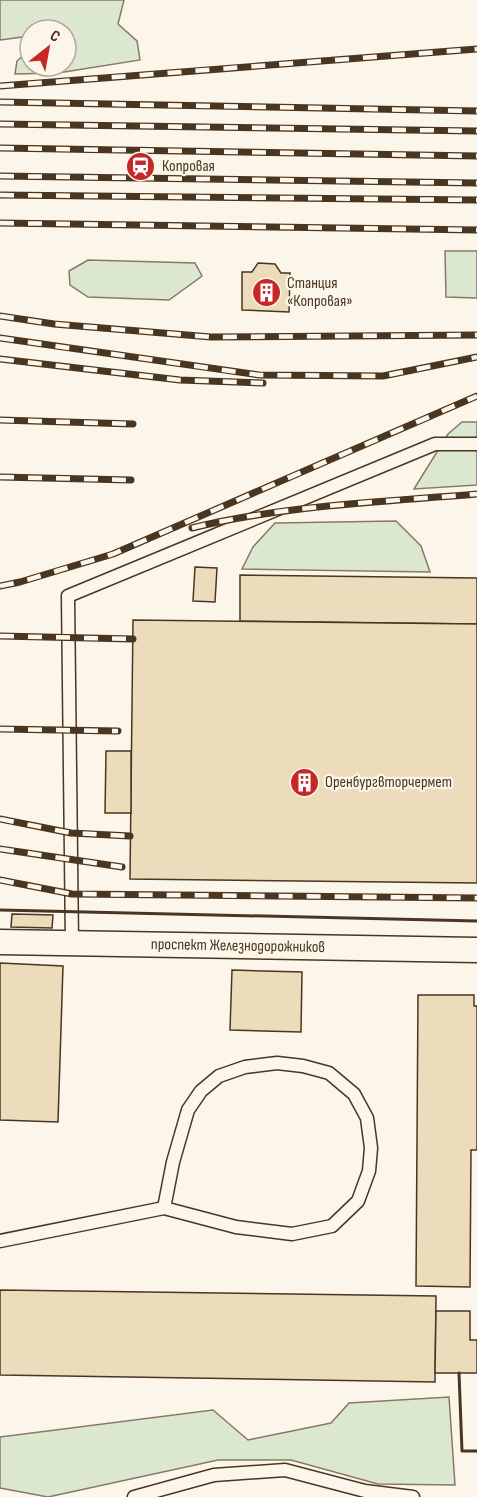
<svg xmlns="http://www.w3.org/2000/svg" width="477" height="1497" font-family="'Sofia Sans Condensed',sans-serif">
	<rect width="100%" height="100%" fill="#fbf6e9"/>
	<!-- green -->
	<g fill="#dce7d0" stroke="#887966" stroke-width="1.5">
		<polygon points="0,0 124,0 118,24 137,41 140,60 58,73 15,74 17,61 30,49 30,66 66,66 66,30 30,30 30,36 0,40"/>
		<polygon points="445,251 477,251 477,298 446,297"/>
		<polygon points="88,260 195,263 202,276 169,300 88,297 70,285 69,271"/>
		<polygon points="462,422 477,422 477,485 414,489 448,434"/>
		<polygon points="396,521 421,546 430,572 242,569 253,547 275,523"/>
		<polygon points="449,1397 455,1485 378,1484 291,1460 218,1460 48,1497 0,1488 0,1437 213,1410 248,1440 331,1423 349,1403"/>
	</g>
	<!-- building -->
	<g fill="#ecdcbc" stroke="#4a3520" stroke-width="1.5">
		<polygon points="258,263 275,264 281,273 290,273 289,312 242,310 242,272 252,272"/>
		<polygon points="195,567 217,568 215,602 193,601"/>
		<polygon points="240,575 477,578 477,624 240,621"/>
		<polygon points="133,620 477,624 477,883 130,879"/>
		<polygon points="106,751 131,751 131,813 105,813"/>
		<polygon points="12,914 53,915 52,928 11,927"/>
		<polygon points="0,963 63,966 58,1122 0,1120"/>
		<polygon points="232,970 302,972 301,1032 230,1030"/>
		<polygon points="418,995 474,995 474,1006 477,1006 477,1150 471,1150 470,1287 416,1286"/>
		<polygon points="0,1290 436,1296 435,1382 0,1375"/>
		<polygon points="436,1311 470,1311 470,1340 477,1340 477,1373 435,1373"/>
	</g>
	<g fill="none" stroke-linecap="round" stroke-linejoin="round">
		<defs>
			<g id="service">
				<polyline points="72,944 68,596 435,444 477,444"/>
				<polyline points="0,1241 164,1208 236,1227 292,1234 332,1226 358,1201 369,1171 371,1148 367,1118 354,1094 329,1073 303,1066 277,1063 245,1067 219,1076 201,1091 188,1110 173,1162 164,1208"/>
				<polyline points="134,1497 214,1475 285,1470 365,1491 413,1497"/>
			</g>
			<polyline id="minor" points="0,942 477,950"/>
		</defs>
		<!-- service casing -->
		<use href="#service" stroke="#4a3520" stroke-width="15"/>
		<!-- minor casing -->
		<use href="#minor" stroke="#4a3520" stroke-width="27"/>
		<!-- service -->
		<use href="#service" stroke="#fbf6e9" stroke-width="12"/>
		<!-- minor -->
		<use href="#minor" stroke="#fbf6e9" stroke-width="24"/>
		<defs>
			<g id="rail">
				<polyline points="0,86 477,49"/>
				<polyline points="0,102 477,111"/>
				<polyline points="0,124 477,131"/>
				<polyline points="0,148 477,156"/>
				<polyline points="0,176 477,183"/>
				<polyline points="0,195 477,200"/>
				<polyline points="0,223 477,230"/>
				<polyline points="0,316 54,324 211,337 477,335"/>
				<polyline points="0,338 259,375 383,376 477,357"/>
				<polyline points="0,359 180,380 263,383"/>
				<polyline points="0,420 133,424"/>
				<polyline points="0,477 131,480"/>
				<path d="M192,528c93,-23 190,-26 285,-34"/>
				<polyline points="0,586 20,582 113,554 477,396"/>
				<polyline points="0,636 133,639"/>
				<polyline points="0,729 118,731"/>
				<polyline points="0,819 71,833 130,836"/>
				<polyline points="0,849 122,867"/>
				<polyline points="0,880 72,894 477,898"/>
			</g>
		</defs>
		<!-- rail casing -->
		<use href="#rail" stroke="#4a3520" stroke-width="7"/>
		<!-- rail -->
		<use href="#rail" stroke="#fbf6e9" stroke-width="4.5" stroke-dasharray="14" stroke-linecap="butt"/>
		<!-- wall -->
		<g stroke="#4a3520" stroke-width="3">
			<polyline points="0,910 477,921"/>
			<polyline points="459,1373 462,1451 477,1451"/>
		</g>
	</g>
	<!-- icons -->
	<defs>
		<symbol id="station-disc" viewBox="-11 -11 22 22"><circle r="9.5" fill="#c62828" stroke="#fbf6e9"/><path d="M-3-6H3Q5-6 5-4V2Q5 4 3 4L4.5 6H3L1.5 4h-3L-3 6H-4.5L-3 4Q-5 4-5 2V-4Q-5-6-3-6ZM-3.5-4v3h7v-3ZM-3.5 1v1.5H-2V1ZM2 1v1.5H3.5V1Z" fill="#fff"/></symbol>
		<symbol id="building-disc" viewBox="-11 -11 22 22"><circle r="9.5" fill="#c62828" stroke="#fbf6e9"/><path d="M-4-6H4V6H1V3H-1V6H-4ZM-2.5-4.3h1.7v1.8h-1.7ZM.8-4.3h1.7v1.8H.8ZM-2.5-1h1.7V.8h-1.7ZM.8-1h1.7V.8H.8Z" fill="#fff"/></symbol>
	</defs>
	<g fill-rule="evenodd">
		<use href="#station-disc" x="124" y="150" width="33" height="33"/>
		<use href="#building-disc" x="250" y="276" width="33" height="33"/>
		<use href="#building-disc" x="288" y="766" width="33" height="33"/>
	</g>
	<g text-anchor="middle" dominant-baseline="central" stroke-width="4.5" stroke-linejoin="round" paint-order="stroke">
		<!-- poi labels -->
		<g font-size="16" fill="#4a3520" stroke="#fbf6e9" text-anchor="start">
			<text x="162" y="166">Копровая</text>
			<text x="287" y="283">Станция<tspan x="287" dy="18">«Копровая»</tspan></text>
			<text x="325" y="782">Оренбургвторчермет</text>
		</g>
		<!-- street labels -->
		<g font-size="16" fill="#4a3520" stroke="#fbf6e9">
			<text transform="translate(238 946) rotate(1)">проспект Железнодорожников</text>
		</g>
	</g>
	<!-- north arrow -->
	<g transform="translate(48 48) rotate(31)"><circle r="28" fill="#fbf6e9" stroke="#b4a999" stroke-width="1.5"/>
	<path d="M0-4.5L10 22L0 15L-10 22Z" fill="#c62828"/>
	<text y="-9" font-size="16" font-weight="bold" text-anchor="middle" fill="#4a3520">С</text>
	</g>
</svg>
